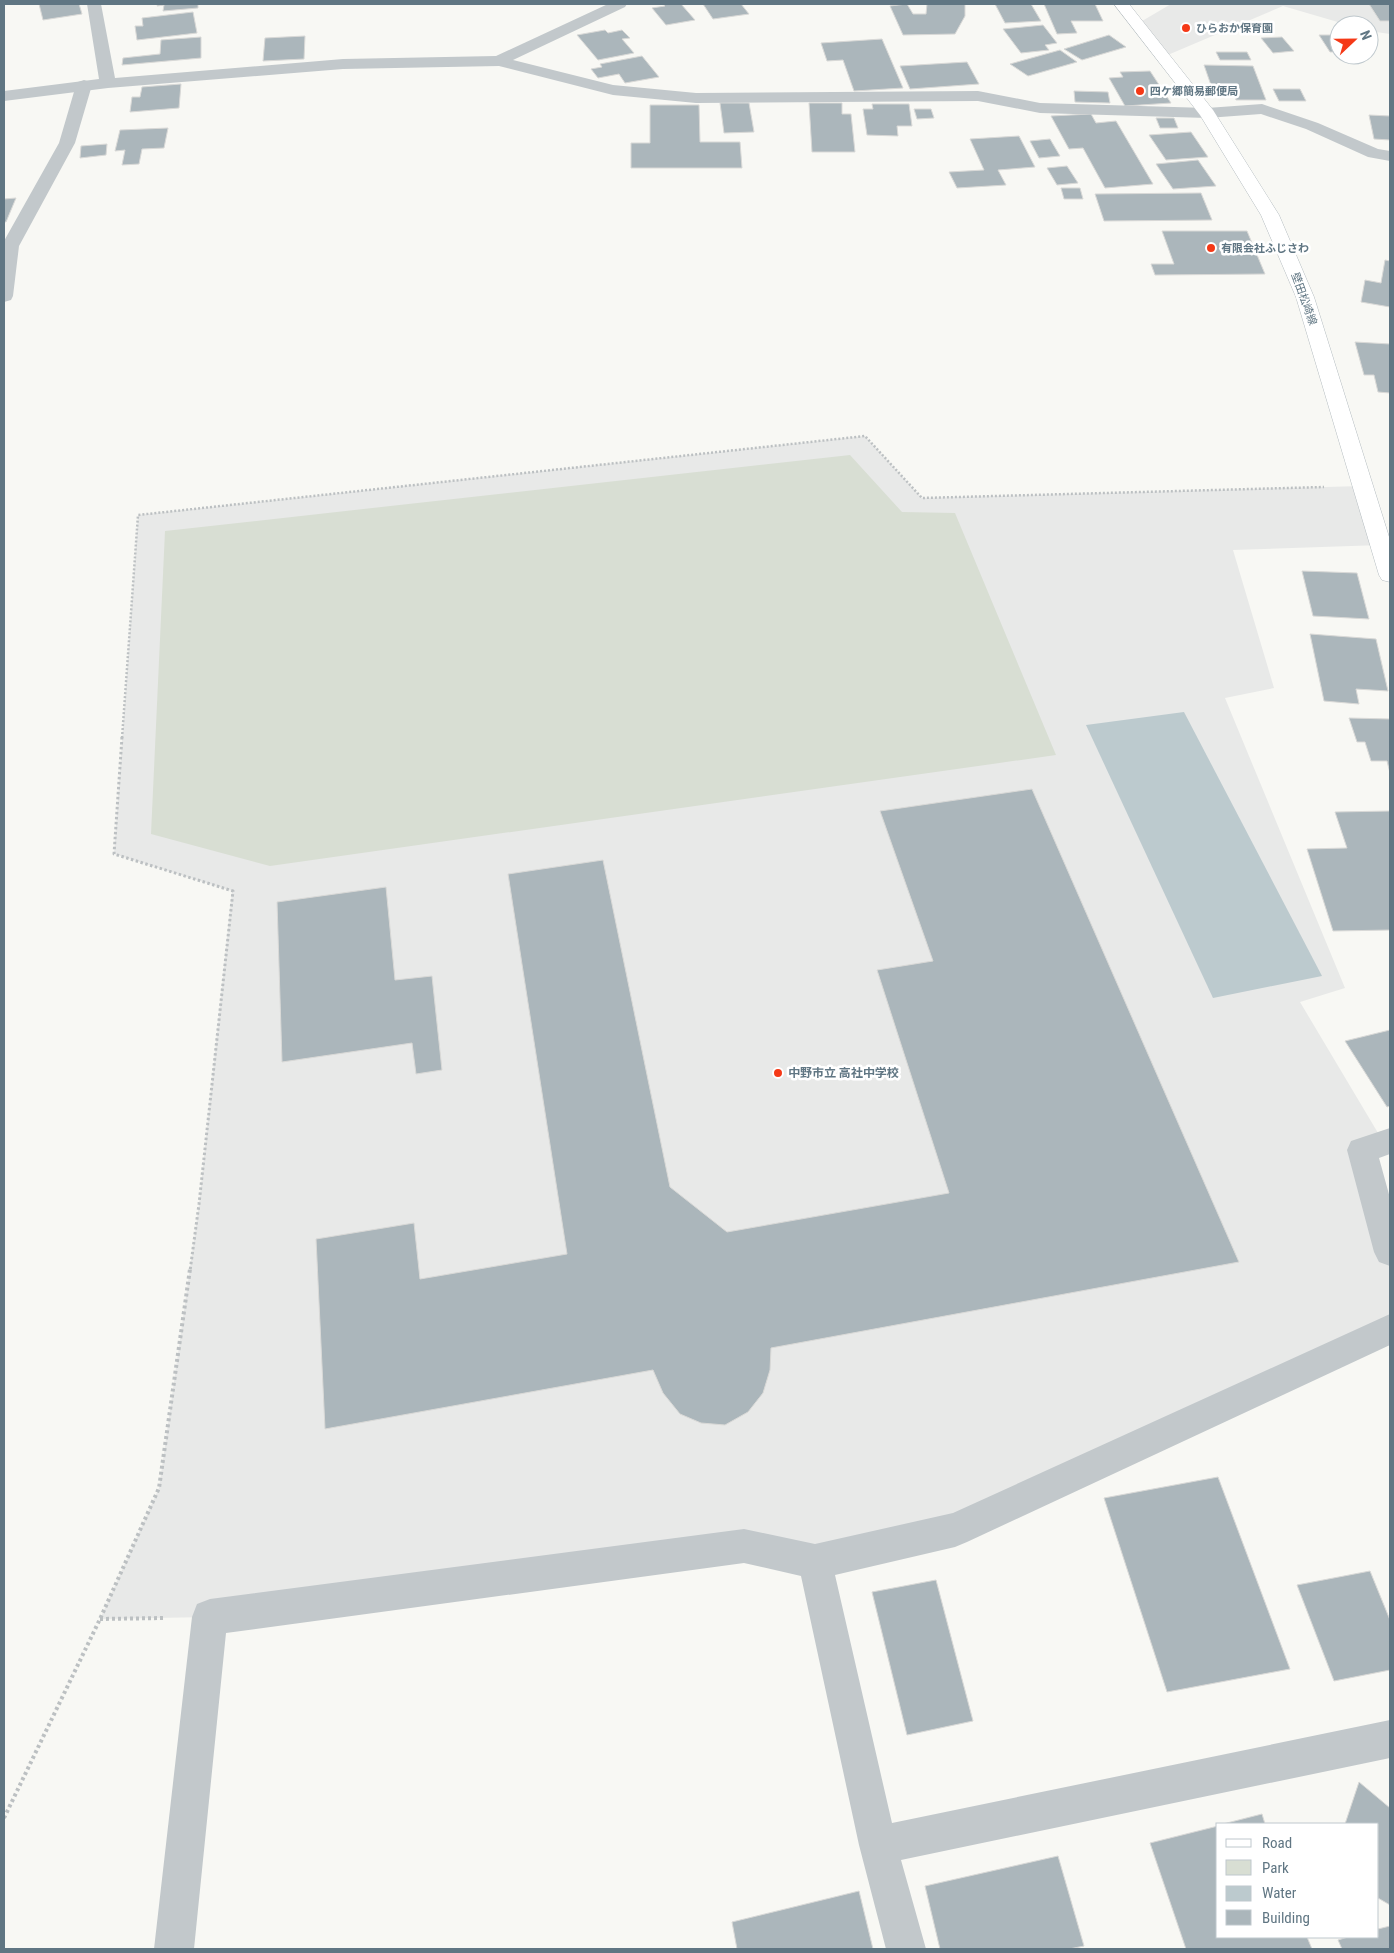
<svg xmlns="http://www.w3.org/2000/svg" width="1394" height="1953" font-family="'Roboto Condensed','Noto Sans JP',sans-serif">
	<rect width="100%" height="100%" fill="#f8f8f4"/>
	<!-- built -->
	<g fill="#e8e9e8">
		<polygon points="1171,4 1390,4 1390,34 1369,31 1369,25 1348,25 1283,6 1163,57 1137,24"/>
		<polygon points="865,436 922,498 1362,486 1381,545 1233,550 1274,688 1225,698 1345,988 1300,1002 1384,1143 1362,1150 1390,1252 1390,1329 955,1530 815,1562 744,1546 210,1617 100,1619 159,1488 199,1204 232,891 114,854 138,515"/>
	</g>
	<!-- green -->
	<polygon fill="#d8ded3" points="850,455 902,512 955,513 1056,755 270,866 151,834 165,531"/>
	<!-- water -->
	<polygon fill="#bccace" points="1184,712 1322,976 1213,998 1086,725"/>
	<!-- building -->
	<g fill="#abb6bb" stroke="#d9d9d7">
		<polygon points="39,4 79,4 82,14 43,20"/>
		<polygon points="158,4 198,4 198,8 163,11 164,5 157,6"/>
		<polygon points="663,4 681,4 695,20 666,25 652,8 665,6"/>
		<polygon points="703,4 741,4 749,14 713,19"/>
		<polygon points="907,4 913,14 926,14 927,4 965,4 965,16 955,34 903,35 890,6"/>
		<polygon points="995,4 1031,4 1041,21 1005,23"/>
		<polygon points="1044,4 1095,4 1103,21 1071,21 1077,33 1057,34"/>
		<polygon points="1369,4 1390,4 1390,21 1380,21"/>
		<polygon points="193,12 197,33 137,40 135,26 143,26 142,18"/>
		<polygon points="1043,25 1057,43 1045,45 1049,50 1021,53 1003,29"/>
		<polygon points="605,30 608,33 622,30 630,38 622,39 634,53 598,60 577,35"/>
		<polygon points="1109,35 1126,47 1082,60 1064,49"/>
		<polygon points="1319,35 1339,35 1339,52 1330,52"/>
		<polygon points="305,36 304,59 263,61 265,38"/>
		<polygon points="201,37 201,58 122,65 123,58 160,54 161,40"/>
		<polygon points="1282,37 1294,51 1273,53 1261,38"/>
		<polygon points="882,39 903,88 854,91 843,60 827,61 821,43"/>
		<polygon points="1060,50 1077,62 1028,76 1010,64"/>
		<polygon points="1216,52 1247,52 1251,60 1220,60"/>
		<polygon points="642,56 659,77 625,83 619,74 598,78 591,69 602,67 600,64"/>
		<polygon points="967,62 979,84 910,89 900,66"/>
		<polygon points="1204,65 1253,66 1266,100 1236,100 1233,92 1213,91"/>
		<polygon points="1150,71 1171,103 1125,106 1109,78 1123,77 1120,72"/>
		<polygon points="181,84 179,108 130,112 132,97 140,97 142,87"/>
		<polygon points="1273,89 1300,89 1306,101 1279,101"/>
		<polygon points="1074,91 1108,92 1110,103 1075,102"/>
		<polygon points="720,103 749,103 754,132 724,133"/>
		<polygon points="809,103 842,103 842,114 851,114 855,152 812,152"/>
		<polygon points="872,104 909,104 912,126 897,126 898,136 867,135 863,109 873,109"/>
		<polygon points="650,105 699,105 700,142 740,142 742,168 631,168 631,143 650,143"/>
		<polygon points="914,109 931,109 934,118 917,119"/>
		<polygon points="1091,114 1096,123 1116,121 1153,184 1105,188 1083,148 1069,149 1051,116"/>
		<polygon points="1369,115 1390,116 1390,140 1374,139"/>
		<polygon points="1156,118 1174,118 1178,128 1160,128"/>
		<polygon points="168,128 164,148 142,149 139,164 122,165 125,150 115,151 120,130"/>
		<polygon points="1191,132 1208,157 1166,160 1149,135"/>
		<polygon points="1019,136 1035,167 998,170 1006,185 957,188 949,172 984,170 970,139"/>
		<polygon points="1050,139 1060,156 1039,158 1030,141"/>
		<polygon points="107,144 106,155 80,158 81,146"/>
		<polygon points="1198,160 1216,186 1173,189 1156,164"/>
		<polygon points="1067,166 1078,183 1057,185 1047,168"/>
		<polygon points="1061,188 1080,188 1083,199 1064,199"/>
		<polygon points="1201,193 1212,220 1104,221 1095,194"/>
		<polygon points="16,198 6,222 4,222 4,199"/>
		<polygon points="1162,231 1247,231 1265,274 1155,275 1151,264 1174,264"/>
		<polygon points="1385,260 1390,261 1390,307 1361,302 1365,280 1381,283"/>
		<polygon points="1355,342 1390,344 1390,393 1378,392 1374,375 1364,375"/>
		<polygon points="1302,571 1357,573 1369,619 1313,616"/>
		<polygon points="1310,634 1376,639 1388,691 1356,689 1359,704 1324,701"/>
		<polygon points="1349,718 1390,719 1390,773 1387,761 1371,761 1365,742 1357,742"/>
		<polygon points="1032,789 1239,1262 771,1348 770,1370 763,1393 748,1412 725,1425 701,1423 680,1414 663,1393 653,1370 325,1429 316,1239 414,1223 420,1279 567,1254 508,874 603,860 670,1187 727,1232 949,1193 877,970 933,961 880,811"/>
		<polygon points="1390,811 1390,930 1333,931 1307,849 1347,848 1335,812"/>
		<polygon points="386,887 395,980 432,976 442,1070 416,1074 412,1043 282,1062 277,902"/>
		<polygon points="1390,1030 1390,1106 1387,1107 1345,1041"/>
		<polygon points="1218,1477 1290,1669 1167,1692 1104,1498"/>
		<polygon points="1370,1571 1390,1620 1390,1670 1334,1681 1297,1585"/>
		<polygon points="936,1580 973,1721 907,1735 872,1592"/>
		<polygon points="1359,1782 1390,1808 1390,1905 1378,1898 1378,1824 1345,1824"/>
		<polygon points="1262,1814 1265,1824 1223,1824"/>
		<polygon points="1218,1826 1218,1937 1307,1937 1312,1949 1186,1949 1150,1843"/>
		<polygon points="1058,1856 1084,1946 1069,1949 940,1949 925,1886"/>
		<polygon points="859,1891 873,1949 737,1949 732,1922"/>
		<polygon points="1390,1926 1390,1949 1342,1949 1338,1940 1348,1937 1378,1937 1378,1929"/>
	</g>
	<g fill="none" stroke-linecap="round" stroke-linejoin="round">
		<defs>
			<polygon id="secondary" points="1114,4 1129,4 1213,110 1279,215 1314,297 1390,540 1390,582 1382,580 1379,575 1296,297 1261,215 1200,115"/>
		</defs>
		<!-- secondary casing -->
		<use href="#secondary" stroke="#b4bcc0" stroke-width="1"/>
		<!-- path-far2 -->
		<polyline stroke="#bcc0c2" stroke-width="2.5" stroke-dasharray="2 2" stroke-linecap="butt" points="122,738 138,515 865,436 922,498 1324,487"/>
		<!-- path-far1 -->
		<polyline stroke="#bcc0c2" stroke-width="3" stroke-dasharray="2.5 2.5" stroke-linecap="butt" points="122,737 114,854 233,891 199,1204 190,1271"/>
		<!-- path -->
		<g stroke="#bcc0c2" stroke-width="4" stroke-dasharray="3 3" stroke-linecap="butt">
			<polyline points="100,1619 164,1618"/>
			<polyline points="4,1818 100,1619 159,1488 190,1269"/>
		</g>
		<!-- service -->
		<polygon fill="#c2c8cb" fill-rule="evenodd" points="84,80 90,82 92,85 75,143 19,246 13,296 11,300 4,302 4,241 59,143 76,85 78,82"/>
		<!-- minor -->
		<g fill="#c2c8cb" fill-rule="evenodd">
			<polygon points="87,4 101,4 115,78 343,59 496,56 608,4 627,4 625,7 513,60 613,85 696,93 978,91 1040,103 1207,108 1262,104 1318,123 1378,149 1390,151 1390,161 1368,157 1306,129 1261,114 1207,118 1040,113 978,101 696,103 613,95 499,66 343,69 108,88 4,101 4,91 99,79"/>
			<polygon points="1390,1128 1390,1154 1379,1158 1390,1198 1390,1266 1379,1262 1374,1252 1347,1150 1351,1141"/>
			<polygon points="1390,1314 1390,1345 967,1542 955,1547 835,1575 892,1823 1390,1720 1390,1758 901,1860 926,1949 886,1949 859,1845 801,1576 744,1563 226,1633 194,1949 154,1949 192,1617 197,1604 210,1599 744,1529 815,1544 953,1513"/>
		</g>
		<!-- secondary -->
		<use href="#secondary" fill="#fff" fill-rule="evenodd"/>
	</g>
	<!-- markers -->
	<g fill="#f53917" stroke="#fff" stroke-width="2">
		<circle cx="1186" cy="28" r="5"/>
		<circle cx="1140" cy="91" r="5"/>
		<circle cx="1211" cy="248" r="5"/>
		<circle cx="778" cy="1073" r="5"/>
	</g>
	<g text-anchor="middle" dominant-baseline="central" stroke-width="5" stroke-linejoin="round" paint-order="stroke">
		<!-- far-poi labels -->
		<g font-size="11" font-weight="bold" fill="#607683" stroke="#fff" text-anchor="start">
			<text x="1196" y="28">ひらおか保育園</text>
			<text x="1150" y="91">四ケ郷簡易郵便局</text>
			<text x="1221" y="248">有限会社ふじさわ</text>
		</g>
		<!-- far-street labels -->
		<g font-size="11" fill="#607683" stroke="#fff">
			<text transform="translate(1304 299) rotate(70)">壁田松崎線</text>
		</g>
		<!-- poi labels -->
		<g font-size="12" font-weight="bold" fill="#607683" stroke="#fff" text-anchor="start">
			<text x="788" y="1073">中野市立 高社中学校</text>
		</g>
	</g>
	<!-- border -->
	<rect width="1394" height="1953" fill="none" stroke="#607683" stroke-width="10"/>
	<!-- legend -->
	<rect x="1216" y="1823" width="162" height="115" fill="#ffffff" stroke="#bfc8cd"/>
	<rect x="1226" y="1839" width="25" height="8" fill="#ffffff" stroke="#bfc8cd"/>
	<text x="1262" y="1848" font-size="15" fill="#607683">Road</text>
	<rect x="1226" y="1860" width="25" height="15" fill="#d8ded3" stroke="#bfc8cd"/>
	<text x="1262" y="1873" font-size="15" fill="#607683">Park</text>
	<rect x="1226" y="1886" width="25" height="15" fill="#bccace" stroke="#bfc8cd"/>
	<text x="1262" y="1898" font-size="15" fill="#607683">Water</text>
	<rect x="1226" y="1910" width="25" height="15" fill="#abb6bb" stroke="#bfc8cd"/>
	<text x="1262" y="1923" font-size="15" fill="#607683">Building</text>
	<!-- north arrow -->
	<g transform="translate(1354 40) rotate(68)"><circle r="24" fill="#ffffff" stroke="#bfc8cd"/>
	<path d="M0-4L9 19L0 12L-9 19Z" fill="#f53917"/>
	<text y="-8" font-size="14" font-weight="bold" text-anchor="middle" fill="#607683">N</text>
	</g>
</svg>
